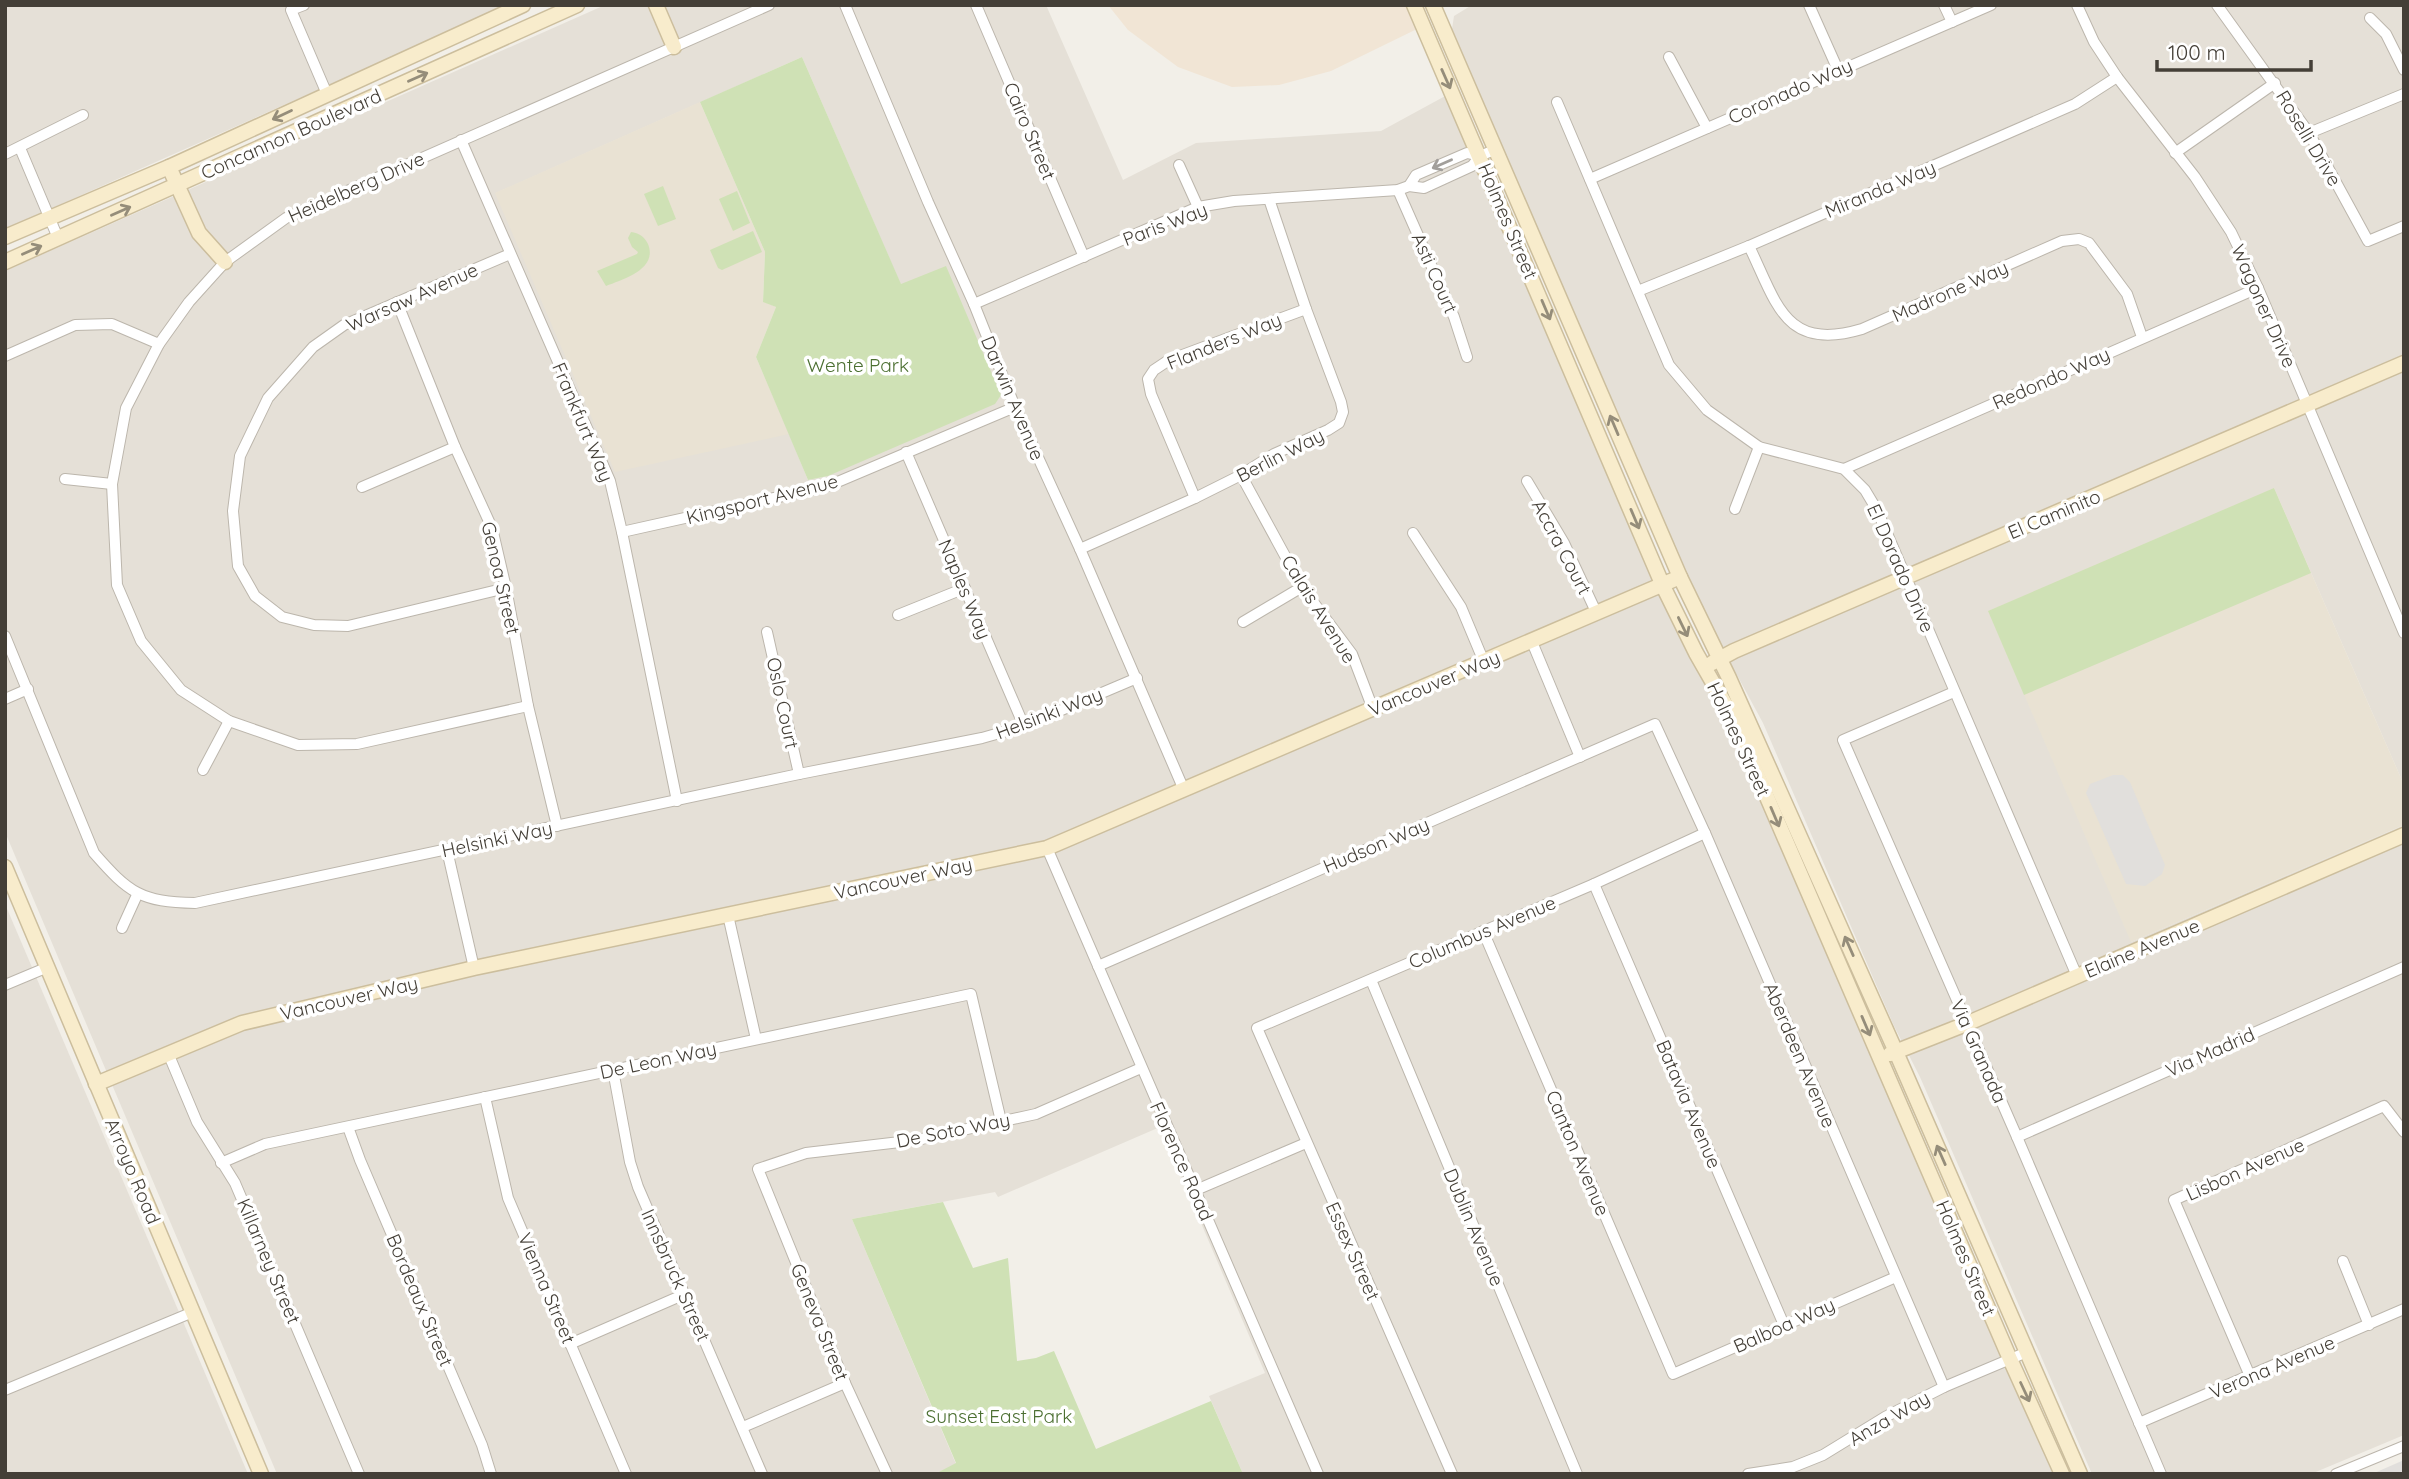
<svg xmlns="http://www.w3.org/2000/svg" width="2409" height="1479" font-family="Quicksand,sans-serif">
	<rect width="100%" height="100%" fill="#f2efe8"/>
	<!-- residential -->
	<g fill="#e5e0d7" fill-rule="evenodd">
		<polygon points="5,5 509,5 5,229"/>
		<path d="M605,5h441l77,175 73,-37 185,-12 66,-36 302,674 304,705h-810l-34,-78 56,-23 -105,-246 -162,70 -3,-5 -143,27 104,245 -21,10h-658l-272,-642v-561zM802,57l99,228 45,-18 -118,209 -20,4 -19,-46 -293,-241z"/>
		<polygon points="1472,5 2404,5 2404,785 2274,488 2131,942 2404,825 2404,1435 2311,1474 2092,1474 1920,1077 1894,1026 1763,723 1712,629 1693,589 1452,29 1454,16"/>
		<polygon points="5,904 248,1474 5,1474"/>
	</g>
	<!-- commercial -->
	<polygon fill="#f1e5d5" points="1108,5 1409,5 1419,28 1331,71 1279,85 1232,87 1178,67 1128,30"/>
	<!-- education -->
	<g fill="#e9e2d3">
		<polygon points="700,102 765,252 763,301 776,307 756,357 789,434 615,472 495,193"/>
		<polygon points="2274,488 2404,785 2404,825 2131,942 1988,611"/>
	</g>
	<!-- green -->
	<g fill="#cfe1b5">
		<polygon points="802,57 901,284 946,266 1001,395 995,404 828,476 808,480 756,357 776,307 763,302 765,252 700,102"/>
		<polygon points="663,186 676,219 658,226 644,194"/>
		<polygon points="737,191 750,223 733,231 719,199"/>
		<polygon points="753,231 762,252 722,270 718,268 710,250"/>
		<path d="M631,232c8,1 13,4 17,12 10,25 -24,35 -42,42l-9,-15 40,-17 1,-2 -6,-5 -4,-9z"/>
		<polygon points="2274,488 2311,573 2024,695 1988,611"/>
		<polygon points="943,1202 973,1268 1008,1258 1017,1361 1036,1358 1054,1351 1096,1449 1211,1401 1243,1474 935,1474 956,1463 852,1219"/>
	</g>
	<!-- parking -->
	<g fill="#e1dfdc">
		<polygon points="2113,775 2123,775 2130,782 2165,865 2162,874 2145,886 2126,884 2086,793 2090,784"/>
		<polygon points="2404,1460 2404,1474 2372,1474"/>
	</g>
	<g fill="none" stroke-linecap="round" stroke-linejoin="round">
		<defs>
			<g id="street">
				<polyline points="304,5 291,10 327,94"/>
				<polyline points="845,5 928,202 974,304 1015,407 1080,549 1184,790"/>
				<polyline points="976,5 1084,257"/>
				<polyline points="1809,5 1838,70"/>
				<polyline points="1944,5 1952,22"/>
				<polyline points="2077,5 2094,42 2117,77 2195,177 2231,232 2258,288 2404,633"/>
				<polyline points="2217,5 2309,133 2368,241 2404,226"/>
				<polyline points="2370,18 2386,34 2404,70"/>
				<polyline points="1669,57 1707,128"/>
				<polyline points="1557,102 1669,365 1707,410 1759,447 1844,469 1865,490 1877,510 2077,976"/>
				<polyline points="2309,133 2404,94"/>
				<polyline points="461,140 610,481 622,532 677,801"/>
				<polyline points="20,148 58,238"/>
				<polyline points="2175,153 2275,83"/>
				<polyline points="5,154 83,115"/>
				<polyline points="1179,165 1198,207"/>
				<polyline points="1590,179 1991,5"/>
				<polyline points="1409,186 1416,175 1467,153 1480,156"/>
				<polyline points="1398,190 1454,317 1467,357"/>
				<path d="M1749,246c28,58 36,106 113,83l200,-88 17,-2 10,4 38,51 15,43"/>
				<polyline points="1638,291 1749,246 2075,104 2117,77"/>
				<polyline points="397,302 455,447 492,528 506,588 528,706 557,826"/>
				<polyline points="974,304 1198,207 1234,201 1398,190 1409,186 1424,188 1472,166 1480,156 1494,150"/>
				<polyline points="5,356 75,325 112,324 159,344"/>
				<polyline points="906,452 1024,726"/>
				<polyline points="1844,469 2258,288"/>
				<polyline points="1241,475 1302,587 1352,654 1373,709"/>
				<polyline points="65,479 112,484"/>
				<polyline points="1527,481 1564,543 1597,614"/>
				<polyline points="362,487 455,447"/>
				<polyline points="1195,498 1151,394 1148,379 1154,370 1169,360 1306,309"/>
				<polyline points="1735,509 1759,447"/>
				<polyline points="622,532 828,486 1015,407"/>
				<polyline points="1413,533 1461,607 1484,662"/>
				<polyline points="1080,549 1195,498 1241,475 1274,454 1328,430 1339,423 1343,412 1341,402 1306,309 1269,199"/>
				<polyline points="506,588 348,626 314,625 282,617 255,596 238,566 233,511 240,456 268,398 313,347 344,325 510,254"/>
				<polyline points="898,615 965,588"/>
				<polyline points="1243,622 1302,587"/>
				<polyline points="767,632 799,774"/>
				<path d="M5,636l89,217c35,40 47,49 101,50l604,-129 183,-36 42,-12 113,-48"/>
				<polyline points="1532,642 1580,757"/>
				<polyline points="1954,692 1843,740 2017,1137 2161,1474"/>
				<polyline points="5,699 28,689"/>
				<polyline points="528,706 357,744 298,745 229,721 181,690 141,641 117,585 112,484 126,408 159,344 189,302 225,262 286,218 769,5"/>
				<polyline points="203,770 229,721"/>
				<polyline points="1047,848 1318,1474"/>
				<polyline points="447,850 474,968"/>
				<polyline points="1594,884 1784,1325"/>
				<polyline points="728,915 756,1039"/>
				<polyline points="122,928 137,895"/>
				<polyline points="1483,931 1673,1374 1896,1277"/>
				<polyline points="1098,966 1655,724 1705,833 1944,1387"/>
				<polyline points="1371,980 1577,1474"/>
				<polyline points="5,985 48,967"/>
				<polyline points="168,1053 197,1122 235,1183 359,1474"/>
				<polyline points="613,1070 630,1162 638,1187 762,1474"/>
				<polyline points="485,1097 508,1198 626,1474"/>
				<polyline points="348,1127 360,1160 482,1445 491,1474"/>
				<polyline points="2017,1137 2404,967"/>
				<polyline points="221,1163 265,1144 971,994 1001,1121"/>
				<polyline points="1196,1190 1306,1143"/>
				<polyline points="2343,1261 2369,1325"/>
				<polyline points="570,1344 685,1294"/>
				<polyline points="2250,1376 2174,1200 2384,1106 2404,1132"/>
				<polyline points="5,1390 193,1312"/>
				<polyline points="2139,1423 2404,1309"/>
				<polyline points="743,1427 845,1383"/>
				<polyline points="887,1474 845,1383 758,1169 806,1153 917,1140 1036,1114 1141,1068"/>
				<polyline points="1452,1474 1257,1028 1594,884 1705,833"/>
				<polyline points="1748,1474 1793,1467 1823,1455 1885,1417 1944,1387 2027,1352"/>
				<polyline points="2336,1474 2404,1446"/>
			</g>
			<g id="secondary">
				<polyline points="656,5 674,47"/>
				<polyline points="1414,5 1663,586 1696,653 1732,716 2010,1359 2062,1474"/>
				<polyline points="1433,5 1680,577 1729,678 1896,1052 2080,1474"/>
				<polyline points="169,167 199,233 225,262"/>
				<polyline points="5,237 169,167 523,5"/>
				<polyline points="5,262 577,5"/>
				<polyline points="1712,663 1734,651 2404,363"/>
				<polyline points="5,867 261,1474"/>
				<polyline points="1890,1054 1966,1024 2404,835"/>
				<polyline points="96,1084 242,1023 474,968 1047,848 1680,577"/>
			</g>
		</defs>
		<!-- street casing -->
		<use href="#street" stroke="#bcb6ac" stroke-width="12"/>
		<!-- secondary casing -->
		<use href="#secondary" stroke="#ccbe9d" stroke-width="17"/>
		<!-- street -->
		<use href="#street" stroke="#fff" stroke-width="10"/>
		<!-- secondary -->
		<use href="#secondary" stroke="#f8eccc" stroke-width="14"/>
	</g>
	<!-- one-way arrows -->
	<defs><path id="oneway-shaft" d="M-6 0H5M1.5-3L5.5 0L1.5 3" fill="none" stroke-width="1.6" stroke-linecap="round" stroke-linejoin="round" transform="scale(1.75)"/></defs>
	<g stroke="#958d7a">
		<use href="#oneway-shaft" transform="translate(418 77) rotate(-24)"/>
		<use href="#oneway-shaft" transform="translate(1446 79) rotate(66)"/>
		<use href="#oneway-shaft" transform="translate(282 115) rotate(155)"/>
		<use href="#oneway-shaft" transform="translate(121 211) rotate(-24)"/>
		<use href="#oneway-shaft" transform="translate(32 250) rotate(-24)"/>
		<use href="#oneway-shaft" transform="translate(1546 310) rotate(67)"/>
		<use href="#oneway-shaft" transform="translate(1614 425) rotate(-113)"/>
		<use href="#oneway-shaft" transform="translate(1635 519) rotate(67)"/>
		<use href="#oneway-shaft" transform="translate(1683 627) rotate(64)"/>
		<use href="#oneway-shaft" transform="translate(1775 817) rotate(67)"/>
		<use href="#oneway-shaft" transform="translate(1849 946) rotate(-114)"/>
		<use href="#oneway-shaft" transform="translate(1866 1026) rotate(67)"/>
		<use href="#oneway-shaft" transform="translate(1941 1155) rotate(-114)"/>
		<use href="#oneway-shaft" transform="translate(2025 1392) rotate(65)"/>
	</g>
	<use stroke="#a29f9b" href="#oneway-shaft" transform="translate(1442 164) rotate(156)"/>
	<g text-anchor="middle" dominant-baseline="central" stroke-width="7" stroke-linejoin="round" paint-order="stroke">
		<!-- street labels -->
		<g font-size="19" fill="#443f37" stroke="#fff">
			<text transform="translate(1790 91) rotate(-24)">Coronado Way</text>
			<text transform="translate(1030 131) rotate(67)">Cairo Street</text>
			<text transform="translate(291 134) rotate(-24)">Concannon Boulevard</text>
			<text transform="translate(2309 138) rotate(59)">Roselli Drive</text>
			<text transform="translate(356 187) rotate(-24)">Heidelberg Drive</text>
			<text transform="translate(1880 189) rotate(-23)">Miranda Way</text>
			<text transform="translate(1508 221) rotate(67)">Holmes Street</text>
			<text transform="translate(1165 224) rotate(-21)">Paris Way</text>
			<text transform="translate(1435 273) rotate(66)">Asti Court</text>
			<text transform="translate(1950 291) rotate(-24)">Madrone Way</text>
			<text transform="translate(412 297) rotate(-24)">Warsaw Avenue</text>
			<text transform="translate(2264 306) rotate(66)">Wagoner Drive</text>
			<text transform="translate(1224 341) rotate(-22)">Flanders Way</text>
			<text transform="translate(2051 378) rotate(-24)">Redondo Way</text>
			<text transform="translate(1013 398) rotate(67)">Darwin Avenue</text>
			<text transform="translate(583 422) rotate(67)">Frankfurt Way</text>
			<text transform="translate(1280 455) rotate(-27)">Berlin Way</text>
			<text transform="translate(762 499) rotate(-14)">Kingsport Avenue</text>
			<text transform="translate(2054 514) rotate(-23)">El Caminito</text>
			<text transform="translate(1562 547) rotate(62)">Accra Court</text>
			<text transform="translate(1901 568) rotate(66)">El Dorado Drive</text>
			<text transform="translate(501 578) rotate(77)">Genoa Street</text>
			<text transform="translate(965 589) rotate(67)">Naples Way</text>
			<text transform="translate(1319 609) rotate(58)">Calais Avenue</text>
			<text transform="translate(1434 683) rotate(-23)">Vancouver Way</text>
			<text transform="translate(783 703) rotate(78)">Oslo Court</text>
			<text transform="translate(1049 713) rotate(-21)">Helsinki Way</text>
			<text transform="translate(1739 739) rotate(65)">Holmes Street</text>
			<text transform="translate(497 839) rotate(-12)">Helsinki Way</text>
			<text transform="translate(1376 845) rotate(-23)">Hudson Way</text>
			<text transform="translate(903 878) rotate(-12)">Vancouver Way</text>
			<text transform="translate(1482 932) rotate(-23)">Columbus Avenue</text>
			<text transform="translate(2142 948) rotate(-23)">Elaine Avenue</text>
			<text transform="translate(349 998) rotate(-13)">Vancouver Way</text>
			<text transform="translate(1979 1051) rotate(66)">Via Granada</text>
			<text transform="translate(2210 1052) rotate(-24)">Via Madrid</text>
			<text transform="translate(1800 1055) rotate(67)">Aberdeen Avenue</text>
			<text transform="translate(658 1060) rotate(-12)">De Leon Way</text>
			<text transform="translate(1689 1104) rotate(67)">Batavia Avenue</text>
			<text transform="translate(953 1130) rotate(-11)">De Soto Way</text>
			<text transform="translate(1578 1153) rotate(67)">Canton Avenue</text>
			<text transform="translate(1182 1161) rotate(66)">Florence Road</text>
			<text transform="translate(2245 1169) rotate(-24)">Lisbon Avenue</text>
			<text transform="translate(133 1171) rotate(67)">Arroyo Road</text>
			<text transform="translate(1474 1227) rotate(67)">Dublin Avenue</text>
			<text transform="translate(1353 1251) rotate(66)">Essex Street</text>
			<text transform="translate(1966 1258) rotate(67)">Holmes Street</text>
			<text transform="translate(269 1261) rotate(67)">Killarney Street</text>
			<text transform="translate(676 1275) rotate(66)">Innsbruck Street</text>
			<text transform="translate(547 1288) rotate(67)">Vienna Street</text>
			<text transform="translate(420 1300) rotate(67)">Bordeaux Street</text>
			<text transform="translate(820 1322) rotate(68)">Geneva Street</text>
			<text transform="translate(1784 1325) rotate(-24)">Balboa Way</text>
			<text transform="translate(2272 1367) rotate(-23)">Verona Avenue</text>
			<text transform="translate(1889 1418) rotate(-30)">Anza Way</text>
		</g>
		<!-- park labels -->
		<g font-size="19" fill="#4b6f31" stroke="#fff">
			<text x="858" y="365">Wente Park</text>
			<text x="999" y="1416">Sunset East Park</text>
		</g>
	</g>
	<!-- border -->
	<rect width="2409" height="1479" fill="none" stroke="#443f37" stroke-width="14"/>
	<!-- scale -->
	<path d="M2157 60v10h154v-10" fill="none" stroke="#443f37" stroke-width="3.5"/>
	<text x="2168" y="60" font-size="21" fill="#443f37" stroke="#ffffff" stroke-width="5" paint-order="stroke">100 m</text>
</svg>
